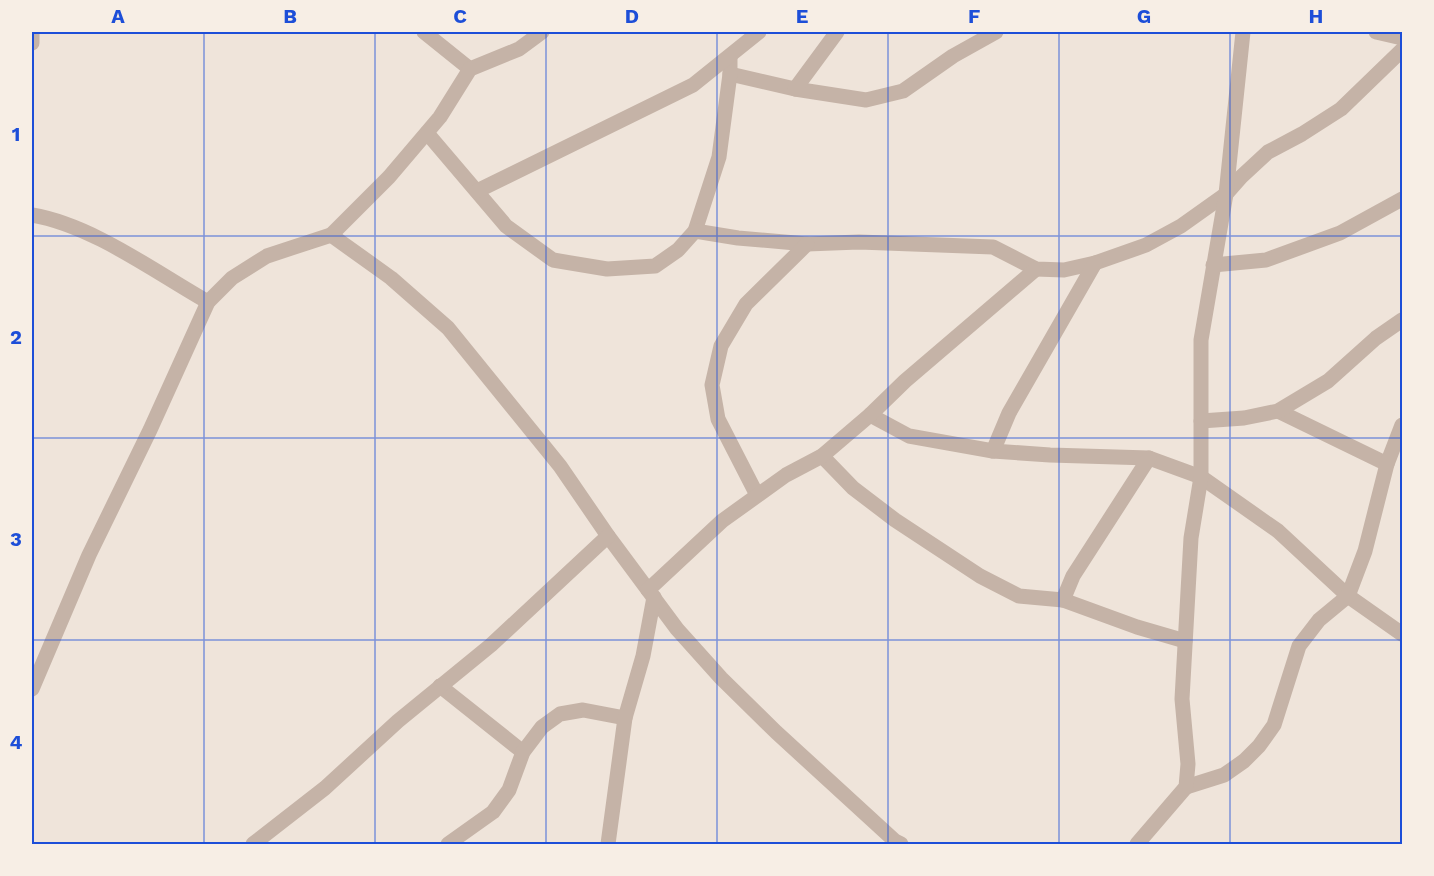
<svg xmlns="http://www.w3.org/2000/svg" width="1434" height="876" font-family="'Work Sans',sans-serif">
	<rect width="100%" height="100%" fill="#efe4da"/>
	<g fill="none" stroke-linecap="round" stroke-linejoin="round">
		<!-- minor -->
		<g stroke="#c5b3a7" stroke-width="15">
			<polyline points="424,32 470,69"/>
			<polyline points="1376,32 1402,38"/>
			<polyline points="32,43 32,32"/>
			<polyline points="730,74 795,89 866,100 903,91 953,56 996,32"/>
			<polyline points="795,89 837,32"/>
			<polyline points="427,133 506,226 553,260 607,269 655,266 678,250 695,231 719,157 730,74 730,57"/>
			<polyline points="477,191 693,85 759,32"/>
			<path d="M32,215c60,10 123,57 176,87"/>
			<polyline points="695,231 738,238 807,244 859,242 993,247 1036,269 1064,270 1095,263 1146,245 1181,226 1226,194 1241,177 1268,152 1302,134 1341,109 1402,50"/>
			<polyline points="331,235 391,278 448,328 560,466 608,536 677,629 721,678 776,732 895,841 901,844"/>
			<polyline points="1213,265 1266,260 1340,233 1402,199"/>
			<polyline points="1278,411 1387,464"/>
			<polyline points="870,415 909,436 993,451 1050,455 1149,458 1201,477 1278,531 1348,596 1402,634"/>
			<polyline points="1201,421 1244,418 1278,411 1328,381 1376,338 1402,320"/>
			<polyline points="993,451 1009,413 1095,263"/>
			<polyline points="822,456 853,488 895,520 980,576 1019,596 1063,600 1137,627 1185,641"/>
			<polyline points="757,495 718,419 712,385 721,346 746,304 807,244"/>
			<polyline points="648,590 722,521 786,475 822,456 870,415 905,381 1036,269"/>
			<polyline points="1063,600 1073,576 1149,458"/>
			<polyline points="440,686 523,752"/>
			<polyline points="32,689 89,555 150,430 208,302 232,278 267,256 331,235 389,177 440,117 470,69 519,49 542,32"/>
			<polyline points="1186,787 1224,775 1244,761 1259,746 1274,725 1299,646 1319,620 1348,596 1365,551 1387,464 1402,425"/>
			<polyline points="253,844 325,788 398,721 491,645 608,536"/>
			<polyline points="448,844 493,812 509,790 523,752 542,727 560,714 583,710 625,718"/>
			<polyline points="608,844 625,718 643,656 654,597"/>
			<polyline points="1137,844 1186,787 1188,764 1182,699 1191,538 1201,477 1201,340 1226,194 1243,32"/>
		</g>
	</g>
	<!-- grid -->
	<path fill="none" stroke="#1d4ed8" stroke-width="1.5" stroke-opacity="0.55" d="M204,32v812M375,32v812M546,32v812M717,32v812M888,32v812M1059,32v812M1230,32v812M32,236h1370M32,438h1370M32,640h1370"/>
	<!-- border -->
	<rect width="1434" height="876" fill="none" stroke="#f7eee5" stroke-width="66"/>
	<rect x="33" y="33" width="1368" height="810" fill="none" stroke="#1d4ed8" stroke-width="2"/>
	<g font-size="20" text-anchor="middle" font-weight="bold" fill="#1d4ed8">
		<text x="118" y="23">A</text>
		<text x="290" y="23">B</text>
		<text x="460" y="23">C</text>
		<text x="632" y="23">D</text>
		<text x="802" y="23">E</text>
		<text x="974" y="23">F</text>
		<text x="1144" y="23">G</text>
		<text x="1316" y="23">H</text>
		<text x="16" y="141">1</text>
		<text x="16" y="344">2</text>
		<text x="16" y="546">3</text>
		<text x="16" y="749">4</text>
	</g>
</svg>
